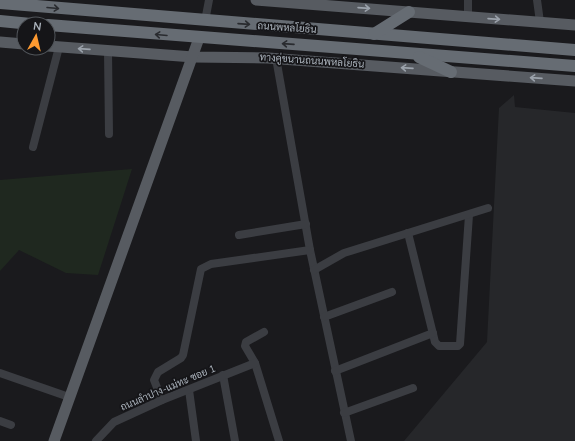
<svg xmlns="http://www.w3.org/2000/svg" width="575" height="441" font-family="'Nunito Sans',Sarabun,sans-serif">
	<rect width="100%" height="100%" fill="#1a1a1d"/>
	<!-- built -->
	<polygon fill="#26272a" points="514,95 515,107 575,113 575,441 404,441 487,342 499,108"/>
	<!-- green -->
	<polygon fill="#1f281f" points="132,169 98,275 66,273 19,250 0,271 0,180"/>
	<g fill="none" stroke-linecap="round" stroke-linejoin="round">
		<!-- minor -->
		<g stroke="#3b3d42" stroke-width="8">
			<polyline points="537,0 540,22"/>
			<polyline points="468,16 468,0"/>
			<polyline points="205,21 209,0"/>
			<polyline points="108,51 109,134"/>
			<polyline points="276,58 310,250 351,441"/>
			<polyline points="33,147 59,47"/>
			<polyline points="408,233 435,342 439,346 458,346 460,344 469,215"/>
			<polyline points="239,235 306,224"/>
			<polyline points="314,270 344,253 488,208"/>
			<polyline points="324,317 392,292"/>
			<polyline points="264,332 246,342 245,346 255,363 279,441"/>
			<polyline points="335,371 433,333"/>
			<polyline points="0,373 69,397"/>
			<polyline points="223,375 235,441"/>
			<polyline points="189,390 196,441"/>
			<polyline points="162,400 154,380 158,372 181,358 183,355 201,269 211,264 310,250"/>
			<polyline points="344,413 413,388"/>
			<polyline points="0,421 11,425"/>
			<polyline points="96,441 114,422 162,400 255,363"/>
		</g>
		<!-- major -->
		<g stroke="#575b61" stroke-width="11">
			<polyline points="256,0 575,25"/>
			<polyline points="0,42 24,44"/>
			<polyline points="48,46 193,57 268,58 575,81"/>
			<polyline points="54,441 199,38"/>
		</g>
		<!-- highway -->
		<g stroke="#666c73" stroke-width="12">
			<polyline points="0,3 575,50"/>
			<polyline points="0,21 31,24"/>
			<polyline points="48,25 575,66"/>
			<polyline points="374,34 409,12"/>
			<polyline points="419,57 451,72"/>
		</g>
	</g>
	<!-- one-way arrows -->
	<defs><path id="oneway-shaft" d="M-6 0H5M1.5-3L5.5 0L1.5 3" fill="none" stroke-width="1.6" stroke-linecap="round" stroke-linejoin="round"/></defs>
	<g stroke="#292b2f">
		<use href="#oneway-shaft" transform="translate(53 8) rotate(5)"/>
		<use href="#oneway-shaft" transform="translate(244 24) rotate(4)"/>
		<use href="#oneway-shaft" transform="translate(161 35) rotate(-175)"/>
		<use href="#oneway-shaft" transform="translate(288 44) rotate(-176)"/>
	</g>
	<g stroke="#9ba2ab">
		<use href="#oneway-shaft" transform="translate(364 8) rotate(4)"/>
		<use href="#oneway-shaft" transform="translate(494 19) rotate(4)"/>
		<use href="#oneway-shaft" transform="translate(84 49) rotate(-176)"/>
		<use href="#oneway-shaft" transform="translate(407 68) rotate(-176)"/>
		<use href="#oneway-shaft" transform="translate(536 78) rotate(-176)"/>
	</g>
	<g text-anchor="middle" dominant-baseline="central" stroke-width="3.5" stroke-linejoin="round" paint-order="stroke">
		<!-- street labels -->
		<g font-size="10" fill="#acb4bd" stroke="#151518">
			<text transform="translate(287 28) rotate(4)">ถนนพหลโยธิน</text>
			<text transform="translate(312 61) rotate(4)">ทางคู่ขนานถนนพหลโยธิน</text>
			<text transform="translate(168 388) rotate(-23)">ถนนลำปาง-แม่ทะ ซอย 1</text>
		</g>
	</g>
	<!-- north arrow -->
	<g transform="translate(36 36) rotate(8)"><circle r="19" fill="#151518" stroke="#51555a"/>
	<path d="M0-3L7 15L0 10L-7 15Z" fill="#fe9a31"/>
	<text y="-6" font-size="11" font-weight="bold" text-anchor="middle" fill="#acb4bd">N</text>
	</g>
</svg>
